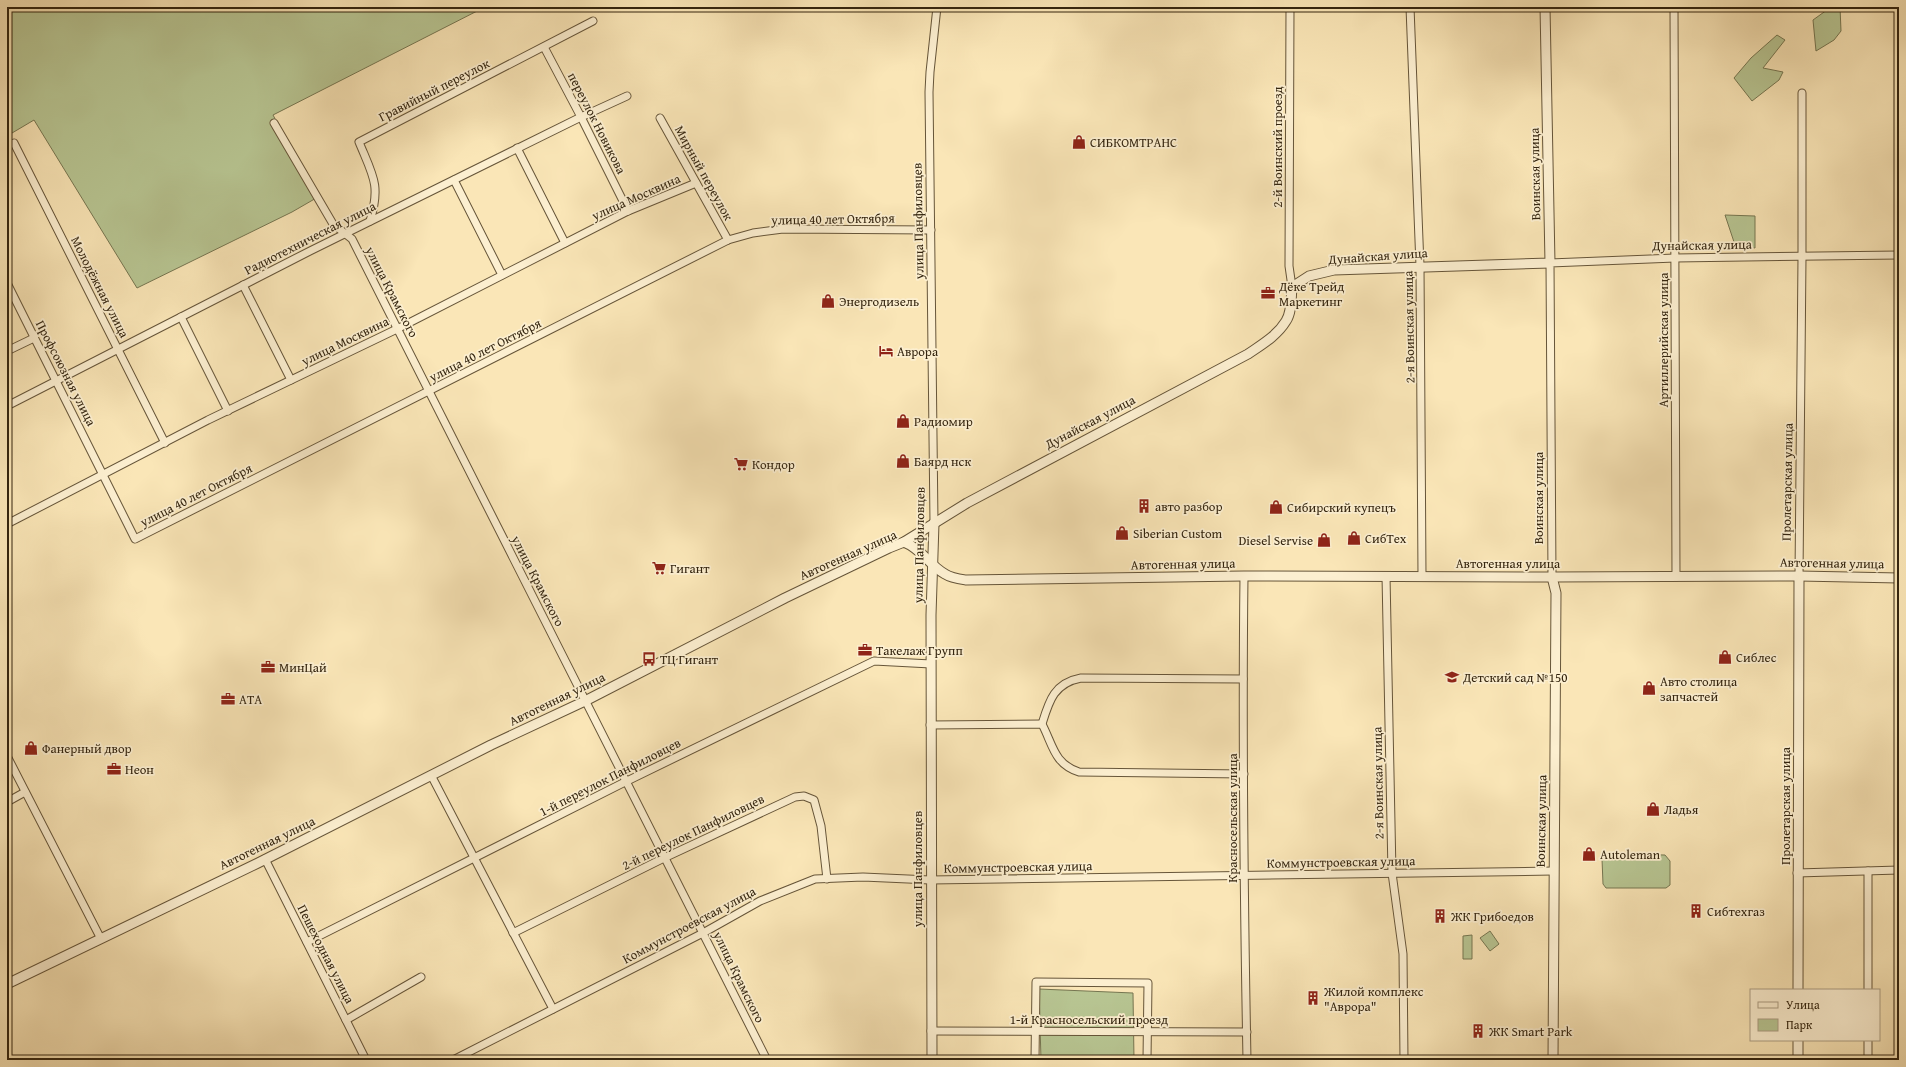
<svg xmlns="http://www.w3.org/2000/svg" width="1906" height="1067" font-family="'Gentium Book Plus',serif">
	<rect width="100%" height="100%" fill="#fae6b7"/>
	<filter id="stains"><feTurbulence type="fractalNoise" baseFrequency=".005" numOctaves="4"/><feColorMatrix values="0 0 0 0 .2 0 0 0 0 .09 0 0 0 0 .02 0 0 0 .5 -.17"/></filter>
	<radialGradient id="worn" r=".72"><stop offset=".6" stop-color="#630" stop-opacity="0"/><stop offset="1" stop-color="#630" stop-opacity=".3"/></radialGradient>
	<!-- green -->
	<g fill="#b8c693" stroke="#767651">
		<polygon points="7,7 485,7 273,115 318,197 292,212 137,288 34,120 7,136"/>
		<polygon points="1831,7 1840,7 1841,31 1834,40 1816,51 1813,20"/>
		<polygon points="1777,35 1785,40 1763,68 1783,72 1779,80 1752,101 1734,78 1751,58"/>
		<polygon points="1725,215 1755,216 1755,248 1735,245"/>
		<polygon points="1608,854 1665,855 1670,861 1670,885 1666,888 1606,888 1603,884 1602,859"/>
		<polygon points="1490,931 1499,944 1490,951 1480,938"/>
		<polygon points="1472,935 1472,959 1463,959 1463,936"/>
		<polygon points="1039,989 1133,993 1134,1060 1041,1060"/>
	</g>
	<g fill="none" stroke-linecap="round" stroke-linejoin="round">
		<defs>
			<g id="minor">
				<polyline points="1290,7 1289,266 1292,287"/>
				<polyline points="1410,7 1420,266 1422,576"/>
				<polyline points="1674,7 1676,577"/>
				<polyline points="544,47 581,117 628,211"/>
				<polyline points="660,118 728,240"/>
				<polyline points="274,123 333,224 352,239 767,1060"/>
				<polyline points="14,143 165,443"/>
				<polyline points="517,148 565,243"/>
				<polyline points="454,180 502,275"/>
				<path d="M370,221c11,-36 3,-45 -11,-79l234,-121"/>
				<polyline points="7,283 135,539 728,240 753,233 783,229 931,230"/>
				<polyline points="243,285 291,380"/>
				<polyline points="181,317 228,411"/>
				<polyline points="7,351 34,338"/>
				<polyline points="7,406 310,251 581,117 627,96"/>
				<polyline points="934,523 929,92 930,72 937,7"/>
				<polyline points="7,524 208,420 397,329 628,211 696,183"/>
				<path d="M1244,576c-2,161 0,323 3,484"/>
				<polyline points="1386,576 1392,873 1403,954 1404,1060"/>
				<polyline points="1799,576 1802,257 1802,93"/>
				<polyline points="1552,577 1550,263 1675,258 1899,255"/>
				<path d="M1042,724c7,-23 12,-41 39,-46l162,1"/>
				<path d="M930,725l112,-1c11,21 12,40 37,48l165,2"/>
				<polyline points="7,756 101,939"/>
				<polyline points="431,775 553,1009"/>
				<polyline points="7,802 25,792"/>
				<polyline points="265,859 366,1060"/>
				<polyline points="1797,873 1899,870"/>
				<polyline points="513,933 664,858 795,797 804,796 814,800 821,826 827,879"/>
				<polyline points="307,942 625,782 874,661 931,664"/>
				<polyline points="1868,990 1868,871"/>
				<polyline points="346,1020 421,977"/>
				<polyline points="931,1031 1247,1032"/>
				<polyline points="453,1060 703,933 760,901 815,879 863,877 930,880 1553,871"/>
				<polyline points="1035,1060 1036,982 1148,983 1147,1060"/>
				<polyline points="1868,1060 1868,1040"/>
			</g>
			<g id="tertiary">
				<path d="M904,542l63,-39 281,-149c13,-9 29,-18 38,-33 6,-9 5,-24 6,-34l17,-11 25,-6 216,-7 -5,-256"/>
				<polyline points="1552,577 1556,593 1553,1060"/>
				<path d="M7,984l251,-121 233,-118 94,-44 200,-103 104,-50 15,-6c18,7 25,23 41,32 6,4 14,5 21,6l278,-4 308,1 247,-1 100,2"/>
				<polyline points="1798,990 1799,576"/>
				<polyline points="1798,1040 1798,1060"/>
				<polyline points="932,1060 931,615 934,523"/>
			</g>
		</defs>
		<!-- minor casing -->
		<use href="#minor" stroke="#665539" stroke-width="9"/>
		<!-- tertiary casing -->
		<use href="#tertiary" stroke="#665539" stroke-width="11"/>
		<!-- minor -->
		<use href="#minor" stroke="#fcefd0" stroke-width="7"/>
		<!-- tertiary -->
		<use href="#tertiary" stroke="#fcefd0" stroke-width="9"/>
	</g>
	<!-- icons -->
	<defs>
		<symbol id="shop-bare" viewBox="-9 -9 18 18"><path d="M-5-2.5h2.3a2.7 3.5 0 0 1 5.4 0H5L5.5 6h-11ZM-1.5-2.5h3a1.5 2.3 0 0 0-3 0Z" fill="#8f2418" stroke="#fcefd0" stroke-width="2.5" paint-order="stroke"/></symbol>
		<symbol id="office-bare" viewBox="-9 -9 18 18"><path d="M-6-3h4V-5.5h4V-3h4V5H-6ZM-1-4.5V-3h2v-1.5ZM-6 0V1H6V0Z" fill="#8f2418" stroke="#fcefd0" stroke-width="2.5" paint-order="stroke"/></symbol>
		<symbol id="hotel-bare" viewBox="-9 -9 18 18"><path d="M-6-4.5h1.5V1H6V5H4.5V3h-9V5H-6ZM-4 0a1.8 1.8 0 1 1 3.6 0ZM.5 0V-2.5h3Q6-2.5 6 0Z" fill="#8f2418" stroke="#fcefd0" stroke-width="2.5" paint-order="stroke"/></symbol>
		<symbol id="supermarket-bare" viewBox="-9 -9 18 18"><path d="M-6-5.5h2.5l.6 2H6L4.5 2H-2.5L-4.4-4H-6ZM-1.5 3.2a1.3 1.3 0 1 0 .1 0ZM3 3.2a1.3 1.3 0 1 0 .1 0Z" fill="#8f2418" stroke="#fcefd0" stroke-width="2.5" paint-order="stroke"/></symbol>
		<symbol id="building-bare" viewBox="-9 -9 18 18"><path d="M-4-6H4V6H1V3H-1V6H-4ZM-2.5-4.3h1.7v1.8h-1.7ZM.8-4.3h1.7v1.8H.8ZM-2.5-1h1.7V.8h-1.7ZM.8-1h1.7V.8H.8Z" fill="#8f2418" stroke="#fcefd0" stroke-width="2.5" paint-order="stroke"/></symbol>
		<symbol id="bus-bare" viewBox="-9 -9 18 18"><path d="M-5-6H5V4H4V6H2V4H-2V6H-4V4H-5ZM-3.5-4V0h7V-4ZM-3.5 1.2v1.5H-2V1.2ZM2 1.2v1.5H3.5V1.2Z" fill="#8f2418" stroke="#fcefd0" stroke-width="2.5" paint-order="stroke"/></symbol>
		<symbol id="school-bare" viewBox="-9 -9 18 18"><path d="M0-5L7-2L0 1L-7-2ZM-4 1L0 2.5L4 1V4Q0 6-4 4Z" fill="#8f2418" stroke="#fcefd0" stroke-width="2.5" paint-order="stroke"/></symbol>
	</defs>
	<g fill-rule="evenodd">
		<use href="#shop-bare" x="1069" y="132" width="20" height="20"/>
		<use href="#office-bare" x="1258" y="283" width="20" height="20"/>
		<use href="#shop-bare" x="818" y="291" width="20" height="20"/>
		<use href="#hotel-bare" x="876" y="341" width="20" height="20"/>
		<use href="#shop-bare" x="893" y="411" width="20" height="20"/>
		<use href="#shop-bare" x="893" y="451" width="20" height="20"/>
		<use href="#supermarket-bare" x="731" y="454" width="20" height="20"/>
		<use href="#building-bare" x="1134" y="496" width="20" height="20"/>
		<use href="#shop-bare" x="1266" y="497" width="20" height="20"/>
		<use href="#shop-bare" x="1112" y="523" width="20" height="20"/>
		<use href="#shop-bare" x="1344" y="528" width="20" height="20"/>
		<use href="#shop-bare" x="1314" y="530" width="20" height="20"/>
		<use href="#supermarket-bare" x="649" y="558" width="20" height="20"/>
		<use href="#office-bare" x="855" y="640" width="20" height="20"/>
		<use href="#shop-bare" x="1715" y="647" width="20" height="20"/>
		<use href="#bus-bare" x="639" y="649" width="20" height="20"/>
		<use href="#office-bare" x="258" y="657" width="20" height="20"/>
		<use href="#school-bare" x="1442" y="667" width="20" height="20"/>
		<use href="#shop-bare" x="1639" y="678" width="20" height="20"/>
		<use href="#office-bare" x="218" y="689" width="20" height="20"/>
		<use href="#shop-bare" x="21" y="738" width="20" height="20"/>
		<use href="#office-bare" x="104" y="759" width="20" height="20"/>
		<use href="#shop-bare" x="1643" y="799" width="20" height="20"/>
		<use href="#shop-bare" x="1579" y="844" width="20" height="20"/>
		<use href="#building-bare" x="1686" y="901" width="20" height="20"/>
		<use href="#building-bare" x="1430" y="906" width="20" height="20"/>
		<use href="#building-bare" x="1303" y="988" width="20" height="20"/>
		<use href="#building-bare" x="1468" y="1021" width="20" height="20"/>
	</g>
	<g text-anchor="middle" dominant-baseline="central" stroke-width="3.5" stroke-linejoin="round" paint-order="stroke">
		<!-- street labels -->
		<g font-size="13" fill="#34250f" stroke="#fcefd0">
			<text transform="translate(434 90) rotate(-27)">Гравийный переулок</text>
			<text transform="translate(597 123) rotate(63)">переулок Новикова</text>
			<text transform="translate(1277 147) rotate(-90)">2-й Воинский проезд</text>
			<text transform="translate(704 173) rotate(61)">Мирный переулок</text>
			<text transform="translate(1535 174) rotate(-91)">Воинская улица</text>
			<text transform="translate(636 197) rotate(-24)">улица Москвина</text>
			<text transform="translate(833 219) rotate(-1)">улица 40 лет Октября</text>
			<text transform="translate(918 221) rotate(-91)">улица Панфиловцев</text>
			<text transform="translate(310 238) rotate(-27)">Радиотехническая улица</text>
			<text transform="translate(1702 245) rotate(-1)">Дунайская улица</text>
			<text transform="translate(1378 256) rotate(-4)">Дунайская улица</text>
			<text transform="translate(100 287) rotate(63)">Молодёжная улица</text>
			<text transform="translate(392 292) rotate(63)">улица Крамского</text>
			<text transform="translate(1409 327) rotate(-91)">2-я Воинская улица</text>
			<text transform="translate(1663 340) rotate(-90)">Артиллерийская улица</text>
			<text transform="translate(345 341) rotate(-26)">улица Москвина</text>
			<text transform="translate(485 350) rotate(-27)">улица 40 лет Октября</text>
			<text transform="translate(66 373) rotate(63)">Профсоюзная улица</text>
			<text transform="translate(1090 422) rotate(-28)">Дунайская улица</text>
			<text transform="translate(1787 482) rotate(-89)">Пролетарская улица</text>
			<text transform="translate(196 495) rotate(-27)">улица 40 лет Октября</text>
			<text transform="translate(1538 498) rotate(-90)">Воинская улица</text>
			<text transform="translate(919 545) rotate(-89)">улица Панфиловцев</text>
			<text transform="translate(848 555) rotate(-24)">Автогенная улица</text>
			<text x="1508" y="563">Автогенная улица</text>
			<text transform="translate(1832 563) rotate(1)">Автогенная улица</text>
			<text transform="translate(1183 564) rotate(-1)">Автогенная улица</text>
			<text transform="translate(538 581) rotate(63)">улица Крамского</text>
			<text transform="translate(557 699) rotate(-26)">Автогенная улица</text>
			<text transform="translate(610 777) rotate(-27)">1-й переулок Панфиловцев</text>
			<text transform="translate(1378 783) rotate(-91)">2-я Воинская улица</text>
			<text transform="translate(1785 806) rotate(-90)">Пролетарская улица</text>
			<text transform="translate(1232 818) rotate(-90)">Красносельская улица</text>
			<text transform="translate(1541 821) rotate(-89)">Воинская улица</text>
			<text transform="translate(693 832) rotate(-26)">2-й переулок Панфиловцев</text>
			<text transform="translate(267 843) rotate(-26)">Автогенная улица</text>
			<text transform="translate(1341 862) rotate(-1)">Коммунстроевская улица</text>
			<text transform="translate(1018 867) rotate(-1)">Коммунстроевская улица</text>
			<text transform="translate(917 869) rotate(-90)">улица Панфиловцев</text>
			<text transform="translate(689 925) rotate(-28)">Коммунстроевская улица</text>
			<text transform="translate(326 954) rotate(63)">Пешеходная улица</text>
			<text transform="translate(739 977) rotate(64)">улица Крамского</text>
			<text x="1089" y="1019">1-й Красносельский проезд</text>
		</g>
		<!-- poi labels -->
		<g font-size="13" fill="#34250f" stroke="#fcefd0" text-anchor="start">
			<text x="1090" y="142">СИБКОМТРАНС</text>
			<text x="1279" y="286">Дёке Трейд<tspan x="1279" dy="15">Маркетинг</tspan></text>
			<text x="839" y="301">Энергодизель</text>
			<text x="897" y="351">Аврора</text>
			<text x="914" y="421">Радиомир</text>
			<text x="914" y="461">Баярд нск</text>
			<text x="752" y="464">Кондор</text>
			<text x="1155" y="506">авто разбор</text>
			<text x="1287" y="507">Сибирский купецъ</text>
			<text x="1133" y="533">Siberian Custom</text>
			<text x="1365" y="538">СибТех</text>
			<text x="1313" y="540" text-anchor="end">Diesel Servise</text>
			<text x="670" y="568">Гигант</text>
			<text x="876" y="650">Такелаж Групп</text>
			<text x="1736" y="657">Сиблес</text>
			<text x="660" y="659">ТЦ Гигант</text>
			<text x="279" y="667">МинЦай</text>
			<text x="1463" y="677">Детский сад №150</text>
			<text x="1660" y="681">Авто столица<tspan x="1660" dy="15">запчастей</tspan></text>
			<text x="239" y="699">АТА</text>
			<text x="42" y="748">Фанерный двор</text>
			<text x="125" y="769">Неон</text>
			<text x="1664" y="809">Ладья</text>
			<text x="1600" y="854">Autoleman</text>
			<text x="1707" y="911">Сибтехгаз</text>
			<text x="1451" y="916">ЖК Грибоедов</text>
			<text x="1324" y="991">Жилой комплекс<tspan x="1324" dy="15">"Аврора"</tspan></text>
			<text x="1489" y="1031">ЖК Smart Park</text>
		</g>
	</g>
	<!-- margin -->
	<rect width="1906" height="1067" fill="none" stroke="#fae6b7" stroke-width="24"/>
	<rect x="8" y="8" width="1890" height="1051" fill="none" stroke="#34250f" stroke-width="2"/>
	<rect x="12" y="12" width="1882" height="1043" fill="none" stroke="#34250f"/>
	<!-- legend -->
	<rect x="1750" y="989" width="130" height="52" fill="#fcefd0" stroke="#ac9e83"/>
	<rect x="1758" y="1002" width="20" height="6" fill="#fcefd0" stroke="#ac9e83"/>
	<text x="1786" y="1009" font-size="12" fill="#34250f">Улица</text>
	<rect x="1758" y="1019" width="20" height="12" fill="#b8c693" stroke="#ac9e83"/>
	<text x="1786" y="1029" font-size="12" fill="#34250f">Парк</text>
	<rect width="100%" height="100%" filter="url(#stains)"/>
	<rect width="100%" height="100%" fill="url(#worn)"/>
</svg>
